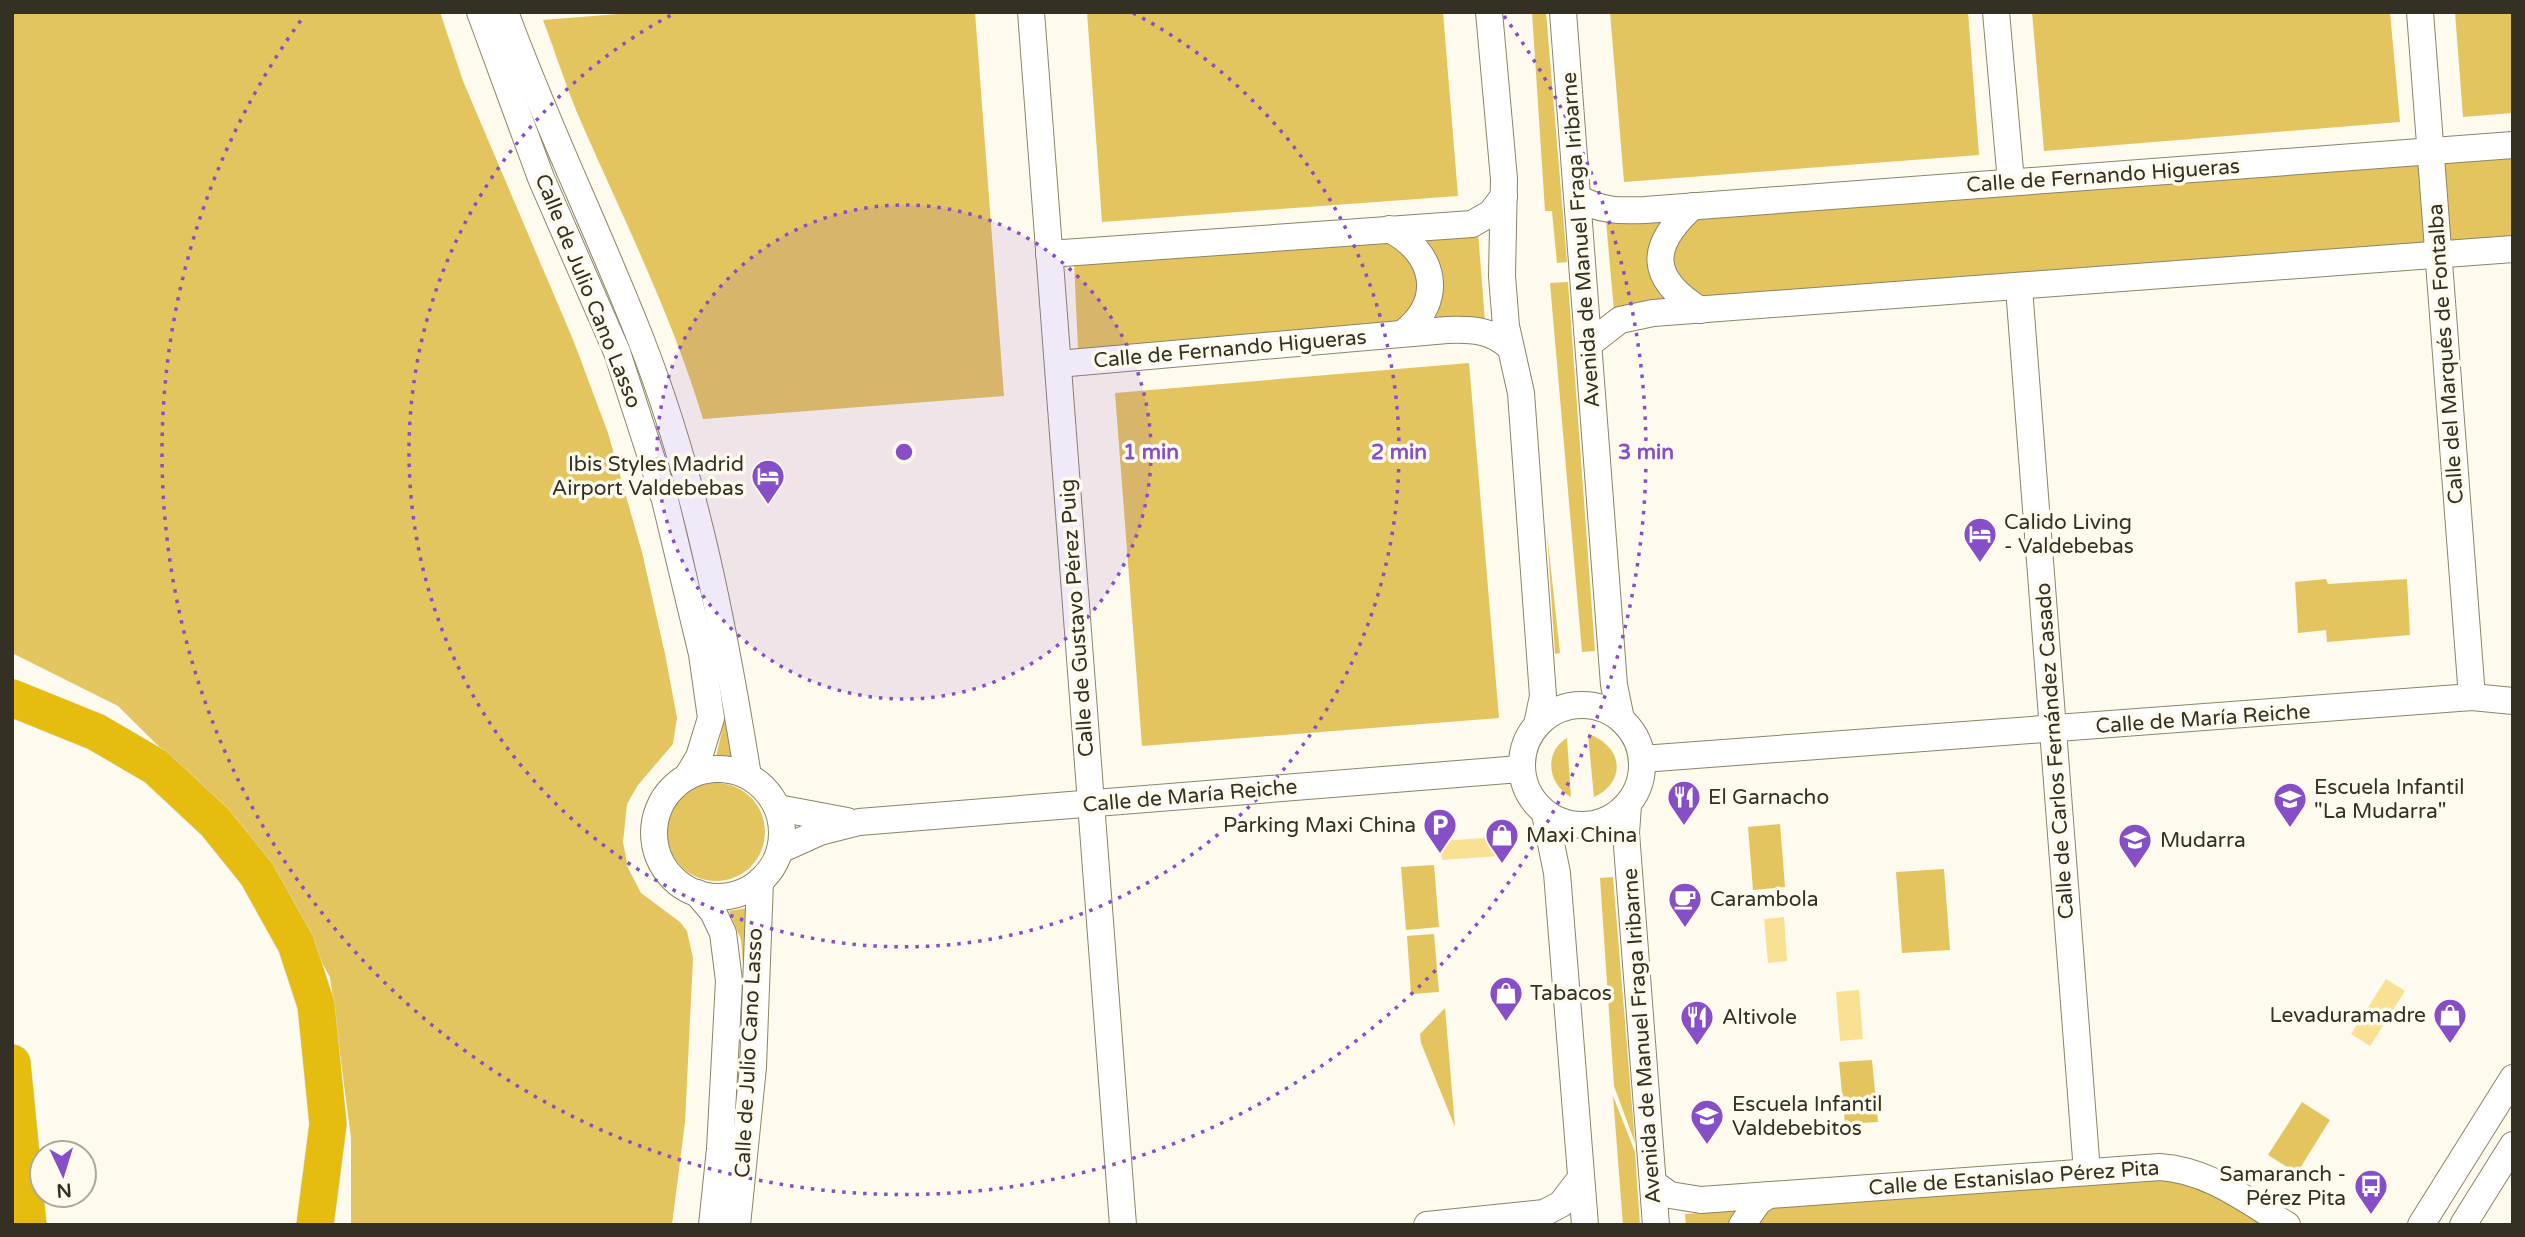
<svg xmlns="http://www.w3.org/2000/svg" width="2525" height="1237" font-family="'Varela Round',sans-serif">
	<rect width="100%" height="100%" fill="#fefaee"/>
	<!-- green -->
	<g fill="#e3c45f">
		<polygon points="12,12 440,12 463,81 574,342 608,433 642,552 665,654 677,718 673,744 638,785 627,804 623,842 628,868 641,893 680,922 687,931 693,958 685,1122 672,1225 351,1225 351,1138 330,977 252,839 118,706 12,653"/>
		<path d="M643,12h332l29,384 -301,23c-31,-103 -78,-197 -121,-295 -15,-34 -26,-70 -39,-104z"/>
		<polygon points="1087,12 1443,12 1458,196 1102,222"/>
		<polygon points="1532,12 1546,12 1567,262 1557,263 1552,211 1545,211"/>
		<polygon points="1610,12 1968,12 1979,155 1624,182"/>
		<polygon points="2032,12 2390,12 2400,122 2044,151"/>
		<polygon points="2455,12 2513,12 2513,113 2463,117"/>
		<polygon points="2513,152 2513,244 1614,311 1606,221"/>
		<polygon points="1478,232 1485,321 1078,349 1074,262"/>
		<polygon points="1568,282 1595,651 1582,652 1550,283"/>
		<polygon points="1469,363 1499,718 1142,746 1115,393"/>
		<polygon points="1547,533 1560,653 1555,654"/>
		<polygon points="2326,579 2328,584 2407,579 2410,635 2327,642 2326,630 2298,633 2295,582"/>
		<polygon points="727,697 736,758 716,757 723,726 720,698"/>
		<path d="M1588,734c34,11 40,47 6,63z"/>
		<path d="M1567,738l4,59c-23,-12 -28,-45 -4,-59z"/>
		<circle cx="716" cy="832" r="49"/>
		<polygon points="1780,824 1785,887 1753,890 1748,827"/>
		<polygon points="1434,865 1439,927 1406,930 1401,867"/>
		<polygon points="1944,869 1950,950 1902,953 1896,872"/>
		<polygon points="1613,877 1635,1143 1614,1086 1600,878"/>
		<polygon points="747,908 748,966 743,965 741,940 729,911"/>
		<polygon points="1434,934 1439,992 1411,994 1407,936"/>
		<polygon points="1445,1008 1455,1127 1421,1043 1420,1034"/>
		<polygon points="1872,1060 1878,1122 1845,1124 1839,1062"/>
		<polygon points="1613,1096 1635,1152 1640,1225 1623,1225"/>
		<polygon points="2302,1102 2330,1120 2297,1173 2268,1155"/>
		<polygon points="2193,1177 2271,1225 1686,1225 1685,1214"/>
	</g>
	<!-- water -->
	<g fill="#fae093">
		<polygon points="1499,837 1500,856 1442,860 1441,841"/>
		<polygon points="1784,917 1787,961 1768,963 1764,919"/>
		<polygon points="2386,979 2405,991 2370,1046 2351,1034"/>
		<polygon points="1859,990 1863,1039 1840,1041 1836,992"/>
	</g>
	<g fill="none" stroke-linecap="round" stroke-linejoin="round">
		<defs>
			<g id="minor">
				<polyline points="480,12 541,178 617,352 665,500 702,654 711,718 699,757 687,777"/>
				<path d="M505,12c41,112 93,218 136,328 55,140 83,288 107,436"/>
				<polyline points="1031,12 1123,1225"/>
				<polyline points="1489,12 1504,179 1502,276 1506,326 1521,393 1543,696 1537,725"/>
				<polyline points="1563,12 1614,685 1621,719"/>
				<polyline points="1996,12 2011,182"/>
				<polyline points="2420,12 2472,697"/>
				<path d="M1578,198c23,13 41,13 67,12l868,-65"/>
				<path d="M1693,206c-45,41 -44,72 7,104"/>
				<path d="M1389,229c46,23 57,71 14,104"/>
				<polyline points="1049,254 1472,224 1491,213 1504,196"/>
				<polyline points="2019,288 2087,1172"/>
				<polyline points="1589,344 1620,320 1653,313 2513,249"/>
				<path d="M1058,364l389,-34c26,-1 44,0 63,17"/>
				<circle cx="1582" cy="765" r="60"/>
				<polyline points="1642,759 2472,697 2513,701"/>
				<circle cx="718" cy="833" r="64"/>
				<polyline points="1628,805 1626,833 1656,1225"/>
				<polyline points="778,808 847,821"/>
				<polyline points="1545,814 1557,873 1585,1225"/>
				<polyline points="780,850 820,832 859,822 1520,769"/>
				<polyline points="697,893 713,912 723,933 729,981 720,1149 712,1225"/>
				<path d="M1653,1183l17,12 31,5 459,-33c48,3 86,33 127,58"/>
				<polyline points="737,1225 753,1067 760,881"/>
				<polyline points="1427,1225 1544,1213 1561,1204 1581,1178"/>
				<polyline points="1742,1225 1759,1201 1769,1195"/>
				<polyline points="2421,1225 2513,1078"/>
				<polyline points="2463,1225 2513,1145"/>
			</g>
			<g id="highway">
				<polyline points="12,698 96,732 156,767 215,822 257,874 296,944 316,1005 328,1124 315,1225"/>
				<polyline points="12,1063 28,1225"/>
			</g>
		</defs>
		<!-- minor casing -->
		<use href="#minor" stroke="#8d8467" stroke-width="28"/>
		<!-- highway casing -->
		<use href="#highway" stroke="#dadad8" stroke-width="38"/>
		<!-- minor -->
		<use href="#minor" stroke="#fff" stroke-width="26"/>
		<!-- highway -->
		<use href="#highway" stroke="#e6bc0f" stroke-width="37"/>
	</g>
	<!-- distance rings -->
	<circle cx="904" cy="452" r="247" fill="#874fc7" fill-opacity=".12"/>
	<g fill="none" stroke="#874fc7" stroke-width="3.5" stroke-dasharray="3.5 7">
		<circle cx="904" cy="452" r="247"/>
		<path d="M1133 13A495 495 0 1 1 675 13"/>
		<path d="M1504 16A742 742 0 1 1 304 16"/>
	</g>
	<!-- icons -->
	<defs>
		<symbol id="hotel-pin" viewBox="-11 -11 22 30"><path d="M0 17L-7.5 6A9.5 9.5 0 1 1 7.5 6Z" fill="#874fc7" stroke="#fefaee"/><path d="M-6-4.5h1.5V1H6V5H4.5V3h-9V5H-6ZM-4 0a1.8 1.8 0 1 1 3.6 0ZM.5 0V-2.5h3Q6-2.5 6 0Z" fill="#fff"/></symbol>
		<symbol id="restaurant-pin" viewBox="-11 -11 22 30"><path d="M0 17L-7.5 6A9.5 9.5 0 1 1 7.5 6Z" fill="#874fc7" stroke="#fefaee"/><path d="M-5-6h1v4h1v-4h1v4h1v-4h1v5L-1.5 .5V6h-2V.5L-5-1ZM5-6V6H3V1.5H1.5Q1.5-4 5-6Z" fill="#fff"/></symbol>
		<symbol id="school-pin" viewBox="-11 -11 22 30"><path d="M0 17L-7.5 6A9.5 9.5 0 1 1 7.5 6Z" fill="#874fc7" stroke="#fefaee"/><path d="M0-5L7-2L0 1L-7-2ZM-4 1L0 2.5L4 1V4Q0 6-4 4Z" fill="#fff"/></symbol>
		<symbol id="parking-pin" viewBox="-11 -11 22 30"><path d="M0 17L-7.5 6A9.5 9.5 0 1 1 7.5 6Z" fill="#874fc7" stroke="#fefaee"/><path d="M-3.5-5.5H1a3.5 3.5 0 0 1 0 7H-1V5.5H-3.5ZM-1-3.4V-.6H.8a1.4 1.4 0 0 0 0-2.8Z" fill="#fff"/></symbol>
		<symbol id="shop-pin" viewBox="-11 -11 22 30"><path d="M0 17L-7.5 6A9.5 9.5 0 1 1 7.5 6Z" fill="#874fc7" stroke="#fefaee"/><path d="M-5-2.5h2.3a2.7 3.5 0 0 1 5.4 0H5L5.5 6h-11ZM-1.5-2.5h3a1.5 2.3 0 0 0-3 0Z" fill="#fff"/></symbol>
		<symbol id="cafe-pin" viewBox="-11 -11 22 30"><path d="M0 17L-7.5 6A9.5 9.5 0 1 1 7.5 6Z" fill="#874fc7" stroke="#fefaee"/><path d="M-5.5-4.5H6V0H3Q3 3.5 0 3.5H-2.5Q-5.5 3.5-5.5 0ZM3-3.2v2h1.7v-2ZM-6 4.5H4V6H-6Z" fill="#fff"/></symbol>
		<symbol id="bus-pin" viewBox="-11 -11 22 30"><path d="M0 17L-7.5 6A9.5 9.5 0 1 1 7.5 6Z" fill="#874fc7" stroke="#fefaee"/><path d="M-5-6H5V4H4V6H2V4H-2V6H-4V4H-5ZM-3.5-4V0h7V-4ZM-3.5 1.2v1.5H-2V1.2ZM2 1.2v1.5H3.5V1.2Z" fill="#fff"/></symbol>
	</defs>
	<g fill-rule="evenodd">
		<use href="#hotel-pin" x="749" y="457" width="38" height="52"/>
		<use href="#hotel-pin" x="1961" y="515" width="38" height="52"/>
		<use href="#restaurant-pin" x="1665" y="778" width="38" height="52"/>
		<use href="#school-pin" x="2271" y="780" width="38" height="52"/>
		<use href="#parking-pin" x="1421" y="806" width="38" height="52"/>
		<use href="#shop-pin" x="1483" y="816" width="38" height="52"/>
		<use href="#school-pin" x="2116" y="821" width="38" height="52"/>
		<use href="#cafe-pin" x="1666" y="880" width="38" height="52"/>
		<use href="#shop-pin" x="1487" y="974" width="38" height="52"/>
		<use href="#shop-pin" x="2431" y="996" width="38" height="52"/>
		<use href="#restaurant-pin" x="1678" y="998" width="38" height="52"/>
		<use href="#school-pin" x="1688" y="1097" width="38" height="52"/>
		<use href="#bus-pin" x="2352" y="1167" width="38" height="52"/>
	</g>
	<g text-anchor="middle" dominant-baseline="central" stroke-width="7" stroke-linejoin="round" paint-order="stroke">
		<!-- street labels -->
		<g font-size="21" fill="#343024" stroke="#fefaee">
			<text transform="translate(2103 176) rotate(-4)">Calle de Fernando Higueras</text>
			<text transform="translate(1581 240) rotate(-94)">Avenida de Manuel Fraga Iribarne</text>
			<text transform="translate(588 291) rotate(68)">Calle de Julio Cano Lasso</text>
			<text transform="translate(1230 349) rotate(-5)">Calle de Fernando Higueras</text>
			<text transform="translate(2446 354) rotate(-94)">Calle del Marqués de Fontalba</text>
			<text transform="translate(1077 618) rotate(-94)">Calle de Gustavo Pérez Puig</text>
			<text transform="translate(2203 719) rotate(-4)">Calle de María Reiche</text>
			<text transform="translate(2055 751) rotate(-94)">Calle de Carlos Fernández Casado</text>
			<text transform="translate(1190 796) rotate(-5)">Calle de María Reiche</text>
			<text transform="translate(1642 1036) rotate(-94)">Avenida de Manuel Fraga Iribarne</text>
			<text transform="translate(749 1053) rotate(-87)">Calle de Julio Cano Lasso</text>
			<text transform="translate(2014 1178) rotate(-4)">Calle de Estanislao Pérez Pita</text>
		</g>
		<!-- poi labels -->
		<g font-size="21" fill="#343024" stroke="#fefaee" text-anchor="start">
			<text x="744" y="464" text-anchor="end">Ibis Styles Madrid<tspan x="744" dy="24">Airport Valdebebas</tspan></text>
			<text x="2004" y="522">Calido Living<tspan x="2004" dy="24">- Valdebebas</tspan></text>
			<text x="2314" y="787">Escuela Infantil<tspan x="2314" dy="24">"La Mudarra"</tspan></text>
			<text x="1708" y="797">El Garnacho</text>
			<text x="1416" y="825" text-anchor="end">Parking Maxi China</text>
			<text x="1526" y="835">Maxi China</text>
			<text x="2160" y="840">Mudarra</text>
			<text x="1710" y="899">Carambola</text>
			<text x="1530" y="993">Tabacos</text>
			<text x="2426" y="1015" text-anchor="end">Levaduramadre</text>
			<text x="1722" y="1017">Altivole</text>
			<text x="1732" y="1104">Escuela Infantil<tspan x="1732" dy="24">Valdebebitos</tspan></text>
			<text x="2346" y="1174" text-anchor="end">Samaranch -<tspan x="2346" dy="24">Pérez Pita</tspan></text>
		</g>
	</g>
	<circle cx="904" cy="452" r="10" fill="#874fc7" stroke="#fefaee" stroke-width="3.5"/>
	<g font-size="21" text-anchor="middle" font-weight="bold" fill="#874fc7" stroke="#fefaee" stroke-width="7" stroke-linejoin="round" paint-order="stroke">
		<text x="1151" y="459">1 min</text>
		<text x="1399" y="459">2 min</text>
		<text x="1646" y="459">3 min</text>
	</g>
	<!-- border -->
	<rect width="2525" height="1237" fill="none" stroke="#343024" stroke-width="28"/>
	<!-- north arrow -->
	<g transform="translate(63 1174) rotate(176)"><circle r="33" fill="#fefaee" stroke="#ada99d" stroke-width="2"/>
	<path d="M0-5L12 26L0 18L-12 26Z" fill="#874fc7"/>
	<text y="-10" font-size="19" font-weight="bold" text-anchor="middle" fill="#343024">N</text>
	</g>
</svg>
